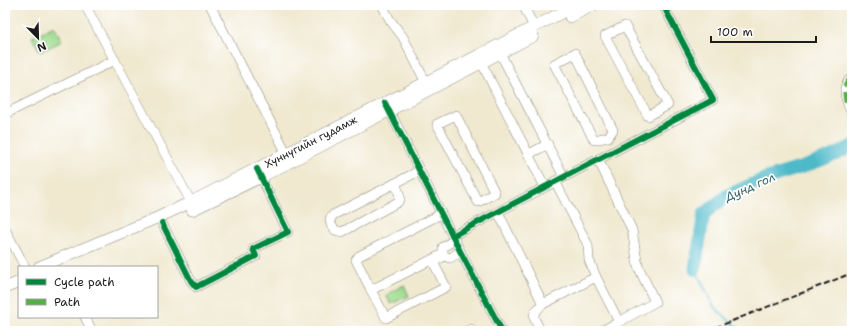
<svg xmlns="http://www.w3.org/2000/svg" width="857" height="336" font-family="'Shantell Sans',sans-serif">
	<rect width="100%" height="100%" fill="#fff"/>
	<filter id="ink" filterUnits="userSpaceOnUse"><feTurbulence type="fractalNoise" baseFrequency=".025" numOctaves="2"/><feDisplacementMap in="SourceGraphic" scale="8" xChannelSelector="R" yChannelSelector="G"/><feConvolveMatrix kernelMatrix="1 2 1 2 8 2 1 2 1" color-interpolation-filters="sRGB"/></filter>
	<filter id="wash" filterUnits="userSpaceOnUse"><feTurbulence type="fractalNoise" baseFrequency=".012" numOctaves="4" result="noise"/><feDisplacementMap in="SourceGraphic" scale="16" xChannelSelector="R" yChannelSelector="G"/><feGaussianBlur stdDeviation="0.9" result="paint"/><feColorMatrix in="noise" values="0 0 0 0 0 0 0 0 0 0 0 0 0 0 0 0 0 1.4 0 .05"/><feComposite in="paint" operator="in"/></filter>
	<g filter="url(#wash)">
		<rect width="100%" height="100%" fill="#f0e9d0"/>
		<!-- green -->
		<g fill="#a0dc90" stroke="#5e7c56">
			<polygon points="54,26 62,41 40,52 32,37"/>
			<polygon points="404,285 409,296 391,304 386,295"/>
		</g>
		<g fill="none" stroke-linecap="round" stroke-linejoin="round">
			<!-- stream -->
			<polyline stroke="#4db9c9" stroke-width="2" points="695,269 714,307 739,329 740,331"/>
			<!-- river -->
			<polyline stroke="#4db9c9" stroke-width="13" points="695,269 704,214 726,196 764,179 803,167 837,154 852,146"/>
		</g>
	</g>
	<g filter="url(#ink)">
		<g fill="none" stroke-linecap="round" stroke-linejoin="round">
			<defs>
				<g id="minor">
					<polyline points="85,5 191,202"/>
					<polyline points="210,5 287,154"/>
					<polyline points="382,5 390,20 403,37 426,83"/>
					<polyline points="523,5 534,27"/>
					<polygon points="625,26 668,105 648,116 605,36"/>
					<polyline points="500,53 564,177"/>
					<polygon points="575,53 613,130 608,137 594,140 554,64"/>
					<polyline points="479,58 545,187"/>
					<path d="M852,78c-13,8 -5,25 0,36"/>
					<polyline points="386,104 460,251 502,331"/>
					<polyline points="5,114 115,60"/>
					<polygon points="456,115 495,193 478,202 437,124"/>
					<polyline points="529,154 548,144"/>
					<polyline points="598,159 632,230 638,266 655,302 619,322"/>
					<polyline points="555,181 588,245 589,260 596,277 619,322 601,331"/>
					<polyline points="395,183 399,193 400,199 398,202 342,232 335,230 331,225 330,219 333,215 419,171"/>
					<polyline points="498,212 543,304"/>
					<polyline points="162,223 191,281 196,287 256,256 253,249 288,232 258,171"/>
					<polyline points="5,229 25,267"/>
					<polyline points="452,236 564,177 713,100 663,5"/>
					<polyline points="455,241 451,242 443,247 443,254 371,290 386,318 446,287 433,262 445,256 450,258 457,254 460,251"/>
					<polyline points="371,290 356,260 359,256 441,214"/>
					<polyline points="85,317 92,331"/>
					<polyline points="467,331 471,329 472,331"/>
					<path d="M540,331c-6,-15 -11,-15 3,-27l53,-27"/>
				</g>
				<g id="major">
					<polyline points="570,17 593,5"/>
					<polyline points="192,210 261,177 533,36"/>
					<polyline points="39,267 159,217 191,202 577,5"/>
					<polyline points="5,288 19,282"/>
				</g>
			</defs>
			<!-- minor casing -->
			<use href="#minor" stroke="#868276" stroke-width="10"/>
			<!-- major casing -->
			<use href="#major" stroke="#868276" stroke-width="12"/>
			<!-- minor -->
			<use href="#minor" stroke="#fff" stroke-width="9"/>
			<!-- major -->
			<use href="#major" stroke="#fff" stroke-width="11"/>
			<!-- rail -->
			<polyline stroke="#1c1c1c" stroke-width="2" stroke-dasharray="6 3" stroke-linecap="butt" points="707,331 852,273"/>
			<!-- quiet -->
			<path stroke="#55b145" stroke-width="5" stroke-dasharray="10 5" stroke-linecap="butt" d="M846,102c-1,-9 -4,-18 6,-24"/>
			<defs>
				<g id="cycleway">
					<polyline points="385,103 460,251 502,331"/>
					<polyline points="162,223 191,281 196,287 256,256 253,249 288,232 257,169"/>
					<polyline points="452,236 564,177 713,100 663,5"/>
				</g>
			</defs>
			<!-- cycleway casing -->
			<use href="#cycleway" stroke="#fff" stroke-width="8"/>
			<!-- cycleway -->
			<use href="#cycleway" stroke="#00873e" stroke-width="6"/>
		</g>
	</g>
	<g text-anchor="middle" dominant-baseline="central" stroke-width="3.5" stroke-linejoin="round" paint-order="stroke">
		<!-- street labels -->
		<g font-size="11" fill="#1c1c1c" stroke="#fff">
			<text transform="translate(311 142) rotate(-27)">Хүннүгийн гудамж</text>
		</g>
		<!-- water labels -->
		<g font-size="12" font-style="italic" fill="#32636a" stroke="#fff">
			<text transform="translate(750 187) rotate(-24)">Дунд гол</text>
		</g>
	</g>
	<!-- margin -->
	<rect width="857" height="336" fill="none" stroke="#fff" stroke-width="20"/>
	<!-- legend -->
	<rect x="18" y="266" width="140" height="52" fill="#ffffff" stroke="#a4a4a4"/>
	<rect x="26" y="279" width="20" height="6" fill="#00873e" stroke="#a4a4a4"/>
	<text x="54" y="286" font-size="12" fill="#1c1c1c">Cycle path</text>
	<rect x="26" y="299" width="20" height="6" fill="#55b145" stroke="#a4a4a4"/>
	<text x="54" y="306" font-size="12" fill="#1c1c1c">Path</text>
	<!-- north arrow -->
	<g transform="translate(38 38) rotate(157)" stroke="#ffffff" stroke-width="3" paint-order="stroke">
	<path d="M0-3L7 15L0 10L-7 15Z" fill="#1c1c1c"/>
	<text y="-6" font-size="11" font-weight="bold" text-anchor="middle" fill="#1c1c1c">N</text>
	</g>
	<!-- scale -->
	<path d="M711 36v6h105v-6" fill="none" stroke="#1c1c1c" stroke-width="2"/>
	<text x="717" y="36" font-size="12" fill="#1c1c1c" stroke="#ffffff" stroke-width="3" paint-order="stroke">100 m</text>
</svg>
